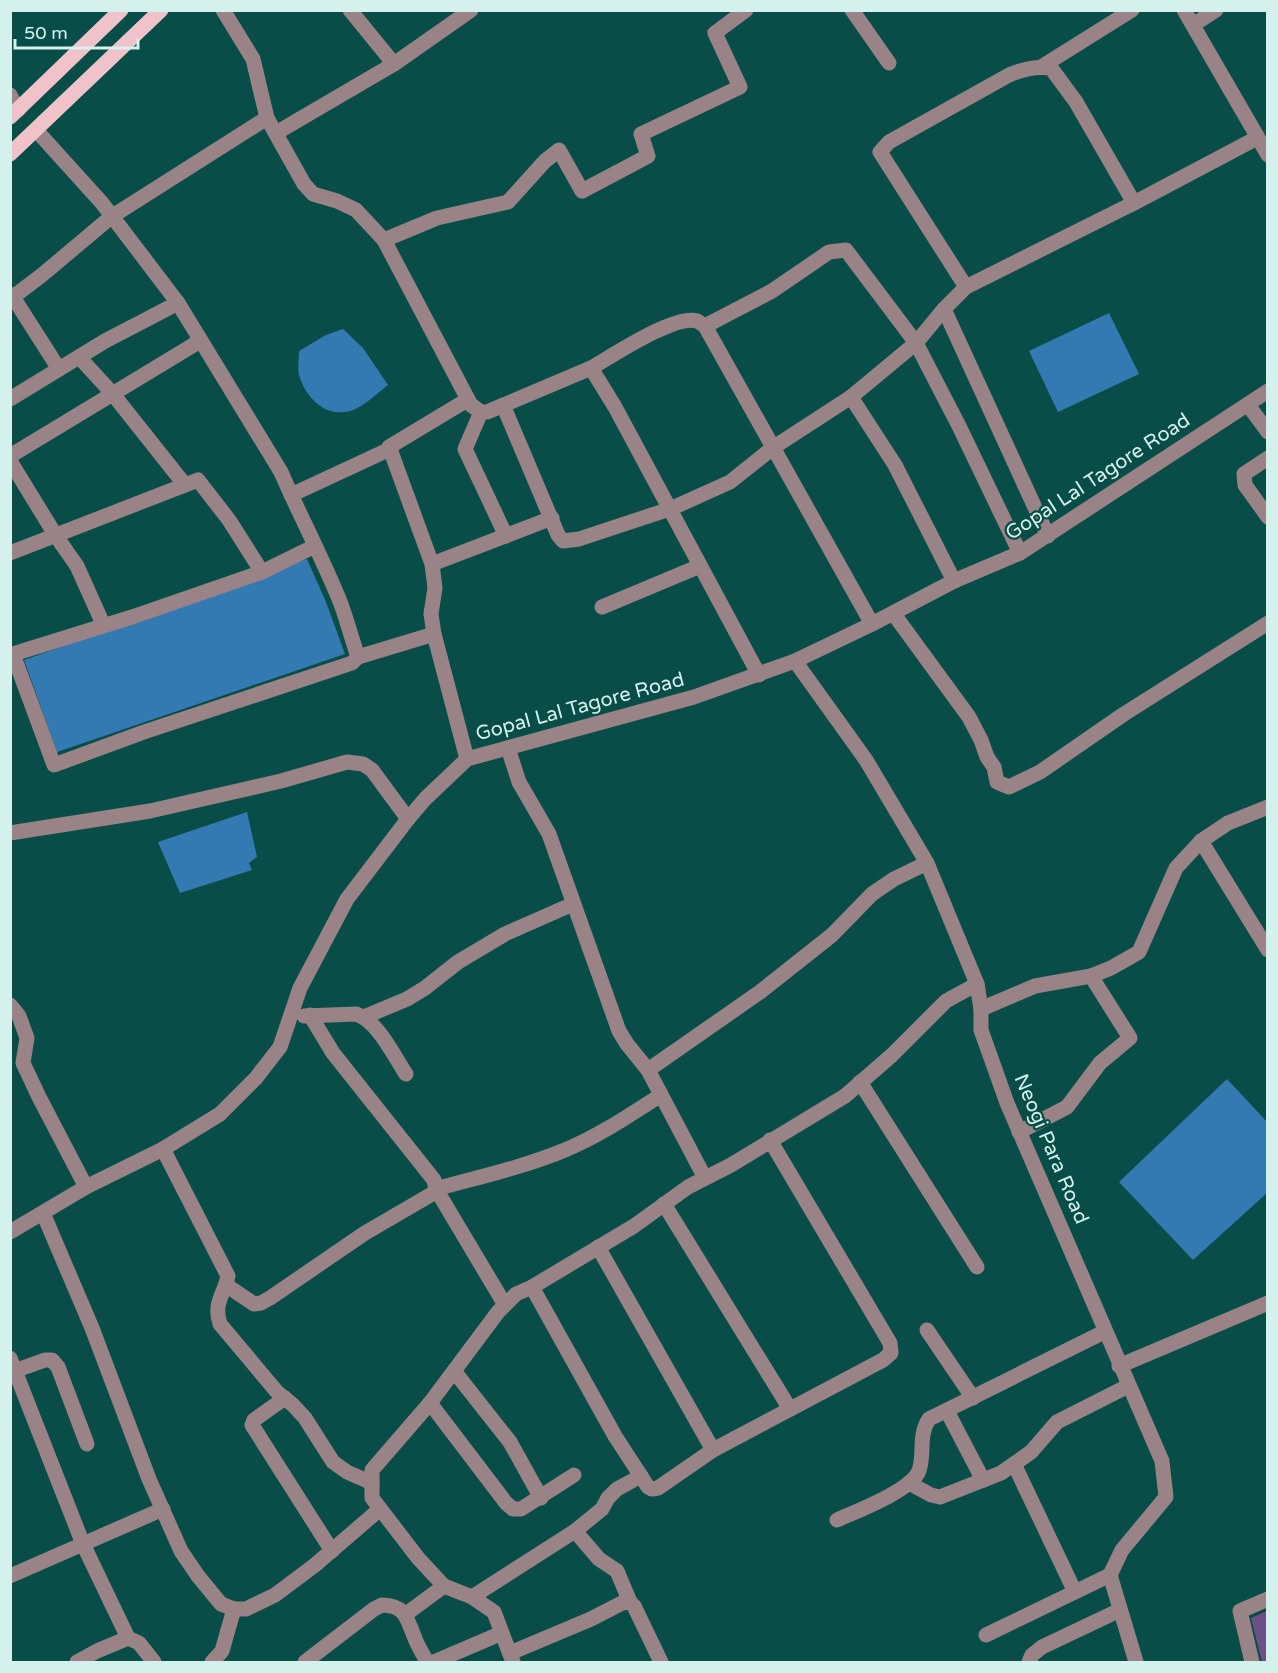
<svg xmlns="http://www.w3.org/2000/svg" width="1278" height="1673" font-family="'Varela Round',sans-serif">
	<rect width="100%" height="100%" fill="#084d47"/>
	<!-- green -->
	<polygon fill="#6b5186" points="1267,1611 1267,1662 1262,1662 1251,1618"/>
	<!-- water -->
	<g fill="#347ab2">
		<polygon points="1109,313 1139,374 1058,412 1029,351"/>
		<path d="M343,329l20,19 25,37c-12,9 -28,26 -44,27 -20,3 -38,-15 -44,-34 -3,-7 -1,-19 -1,-27l27,-16z"/>
		<polygon points="307,559 326,602 345,654 57,752 24,660"/>
		<polygon points="247,812 257,857 249,863 252,870 180,893 158,842"/>
		<polygon points="1227,1079 1267,1122 1267,1193 1193,1260 1119,1182"/>
	</g>
	<g fill="none" stroke-linecap="round" stroke-linejoin="round">
		<!-- minor -->
		<g stroke="#9a8387" stroke-width="15">
			<polyline points="223,10 253,59 267,118 304,184 313,194 337,201 356,210 384,240 471,405 481,412 487,412 591,368 615,407 759,675"/>
			<polyline points="350,10 394,64"/>
			<polyline points="852,10 889,63"/>
			<polyline points="1184,10 1268,155"/>
			<polyline points="1193,25 1216,10"/>
			<polyline points="1041,67 1132,10"/>
			<polyline points="10,95 18,110"/>
			<path d="M36,130l66,73 76,100 103,169c19,44 42,87 60,132 6,17 11,35 17,53l-6,6 -208,69 -90,33 -41,-111 119,-37 130,-45 53,-26"/>
			<polyline points="276,133 394,64 471,10"/>
			<polyline points="384,240 437,218 508,202 545,161 559,150 582,191 648,156 641,134 740,87 715,33 746,10"/>
			<path d="M966,287l-86,-135 9,-10 120,-67c14,-6 27,-9 42,-7l25,34 58,101"/>
			<polyline points="10,294 13,297 42,275 111,217 267,118"/>
			<polyline points="13,297 59,369"/>
			<polyline points="944,309 1048,536"/>
			<polyline points="705,326 772,291 829,252 846,250 916,343 959,426 1020,553"/>
			<polyline points="79,357 112,393 185,485 198,480 229,520 262,572"/>
			<path d="M591,368c21,-12 84,-54 106,-47 3,1 5,4 8,5l167,298"/>
			<polyline points="851,397 895,465 954,581"/>
			<polyline points="10,399 105,341 178,303"/>
			<polyline points="503,405 558,535 563,541 579,539 670,509 730,482 774,447 851,397 916,343 944,309 966,287 1134,203 1257,138"/>
			<polyline points="1248,405 1268,432"/>
			<polyline points="481,412 465,449 506,536"/>
			<polyline points="390,449 432,564 435,588 431,614 434,634 467,759"/>
			<polyline points="10,456 200,341"/>
			<polyline points="1268,458 1244,474 1245,485 1268,517"/>
			<polyline points="10,461 56,536 77,566 103,624"/>
			<polyline points="291,495 390,449 389,447 467,400"/>
			<polyline points="10,553 185,485"/>
			<polyline points="432,564 552,518"/>
			<polyline points="602,607 700,566"/>
			<polyline points="893,613 969,717 981,740 987,757 994,767 997,782 1009,787 1040,772 1124,714 1268,623"/>
			<polyline points="358,657 434,634"/>
			<polyline points="795,661 866,760 927,863 977,984 981,1009 981,1030 1007,1103 1162,1461 1166,1497 1122,1550 1110,1575 1136,1662"/>
			<polyline points="508,748 519,782 549,834 619,1031 627,1044 648,1070 705,1178"/>
			<polyline points="10,833 150,811 281,781 347,762 363,764 372,770 408,819"/>
			<polyline points="1201,841 1268,950"/>
			<polyline points="10,1005 19,1016 27,1038 23,1063 39,1097 86,1187"/>
			<polyline points="981,1009 1035,986 1091,976 1111,968 1139,952 1176,868 1201,841 1228,823 1268,807"/>
			<path d="M304,1016l52,-2c21,6 38,42 50,60"/>
			<polyline points="364,1017 407,999 425,988 458,962 505,934 573,904"/>
			<polyline points="648,1070 760,992 832,935 872,894 894,879 927,863"/>
			<polyline points="860,1082 977,1267"/>
			<polyline points="1019,1132 1067,1107 1100,1063 1130,1038 1091,976"/>
			<path d="M163,1149l65,127c-4,19 -15,27 -8,48l57,68 16,13 12,13 28,44 14,10 25,11"/>
			<polyline points="664,1204 790,1409"/>
			<polyline points="43,1213 92,1328 149,1479 181,1551 198,1576 221,1604 234,1609 246,1609 275,1595 315,1565 380,1509"/>
			<polyline points="10,1232 86,1187 163,1149 220,1114 256,1078 280,1047 300,988 347,899 408,819 425,799 467,759 694,697 795,661 872,624 954,581 1020,553 1268,391"/>
			<polyline points="598,1247 713,1450"/>
			<polyline points="226,1285 254,1304 261,1303 270,1298 365,1233 432,1194 436,1189 434,1180 333,1053 310,1015"/>
			<polyline points="532,1287 615,1436 648,1487 652,1489 658,1488 713,1450 883,1360 891,1353 890,1343 770,1140"/>
			<path d="M505,1305l-69,-116c43,-12 88,-22 129,-39 34,-14 65,-35 96,-55"/>
			<polyline points="927,1330 973,1398"/>
			<polyline points="10,1358 83,1544 163,1509"/>
			<polyline points="1119,1366 1268,1303"/>
			<polyline points="17,1370 45,1360 52,1360 58,1367 87,1444"/>
			<polyline points="454,1371 510,1442 541,1498"/>
			<polyline points="285,1398 254,1420 252,1425 332,1551"/>
			<polyline points="430,1403 506,1503 513,1509 521,1509 574,1475"/>
			<polyline points="947,1411 983,1480"/>
			<polyline points="1014,1464 1075,1592"/>
			<polyline points="909,1483 931,1495 940,1497 1001,1473 1031,1452 1057,1422 1128,1386"/>
			<path d="M837,1520c20,-9 70,-28 81,-47 8,-16 -1,-36 11,-54l175,-87"/>
			<polyline points="575,1531 599,1559 617,1571 630,1602"/>
			<polyline points="10,1576 83,1544 128,1638"/>
			<polyline points="472,1597 575,1531 602,1509 608,1498 617,1489 641,1476"/>
			<polyline points="406,1614 444,1586"/>
			<polyline points="986,1635 1110,1575"/>
			<polyline points="510,1653 591,1619 622,1603 630,1602 634,1606 661,1662"/>
			<polyline points="77,1662 97,1651 128,1638 139,1643 154,1662"/>
			<polyline points="212,1662 222,1651 234,1609"/>
			<path d="M305,1662l69,-53 8,-4c24,1 24,12 32,31 3,9 9,18 13,26"/>
			<polyline points="434,1662 502,1633"/>
			<polyline points="513,1662 494,1612 472,1597 444,1586 418,1558 372,1498 372,1470 430,1403 498,1312 516,1294 532,1287 634,1226 688,1187 731,1165 845,1096 892,1055 946,1001 977,984"/>
			<polyline points="1029,1662 1032,1655 1042,1647 1120,1610"/>
			<polyline points="1252,1662 1240,1611 1268,1599"/>
		</g>
		<!-- major -->
		<g stroke="#f0c2ca" stroke-width="15">
			<polyline points="10,117 121,10"/>
			<polyline points="10,154 161,10"/>
		</g>
	</g>
	<g text-anchor="middle" dominant-baseline="central" stroke-width="4.5" stroke-linejoin="round" paint-order="stroke">
		<!-- street labels -->
		<g font-size="20" fill="#d4f1ed" stroke="#084d47">
			<text transform="translate(1098 477) rotate(-33)">Gopal Lal Tagore Road</text>
			<text transform="translate(580 707) rotate(-15)">Gopal Lal Tagore Road</text>
			<text transform="translate(1051 1149) rotate(67)">Neogi Para Road</text>
		</g>
	</g>
	<!-- border -->
	<rect width="1278" height="1673" fill="none" stroke="#d4f1ed" stroke-width="24"/>
	<!-- scale -->
	<path d="M15 39v9h123v-9" fill="none" stroke="#d4f1ed" stroke-width="3"/>
	<text x="24" y="39" font-size="18" fill="#d4f1ed" stroke="#084d47" stroke-width="4.5" paint-order="stroke">50 m</text>
</svg>
